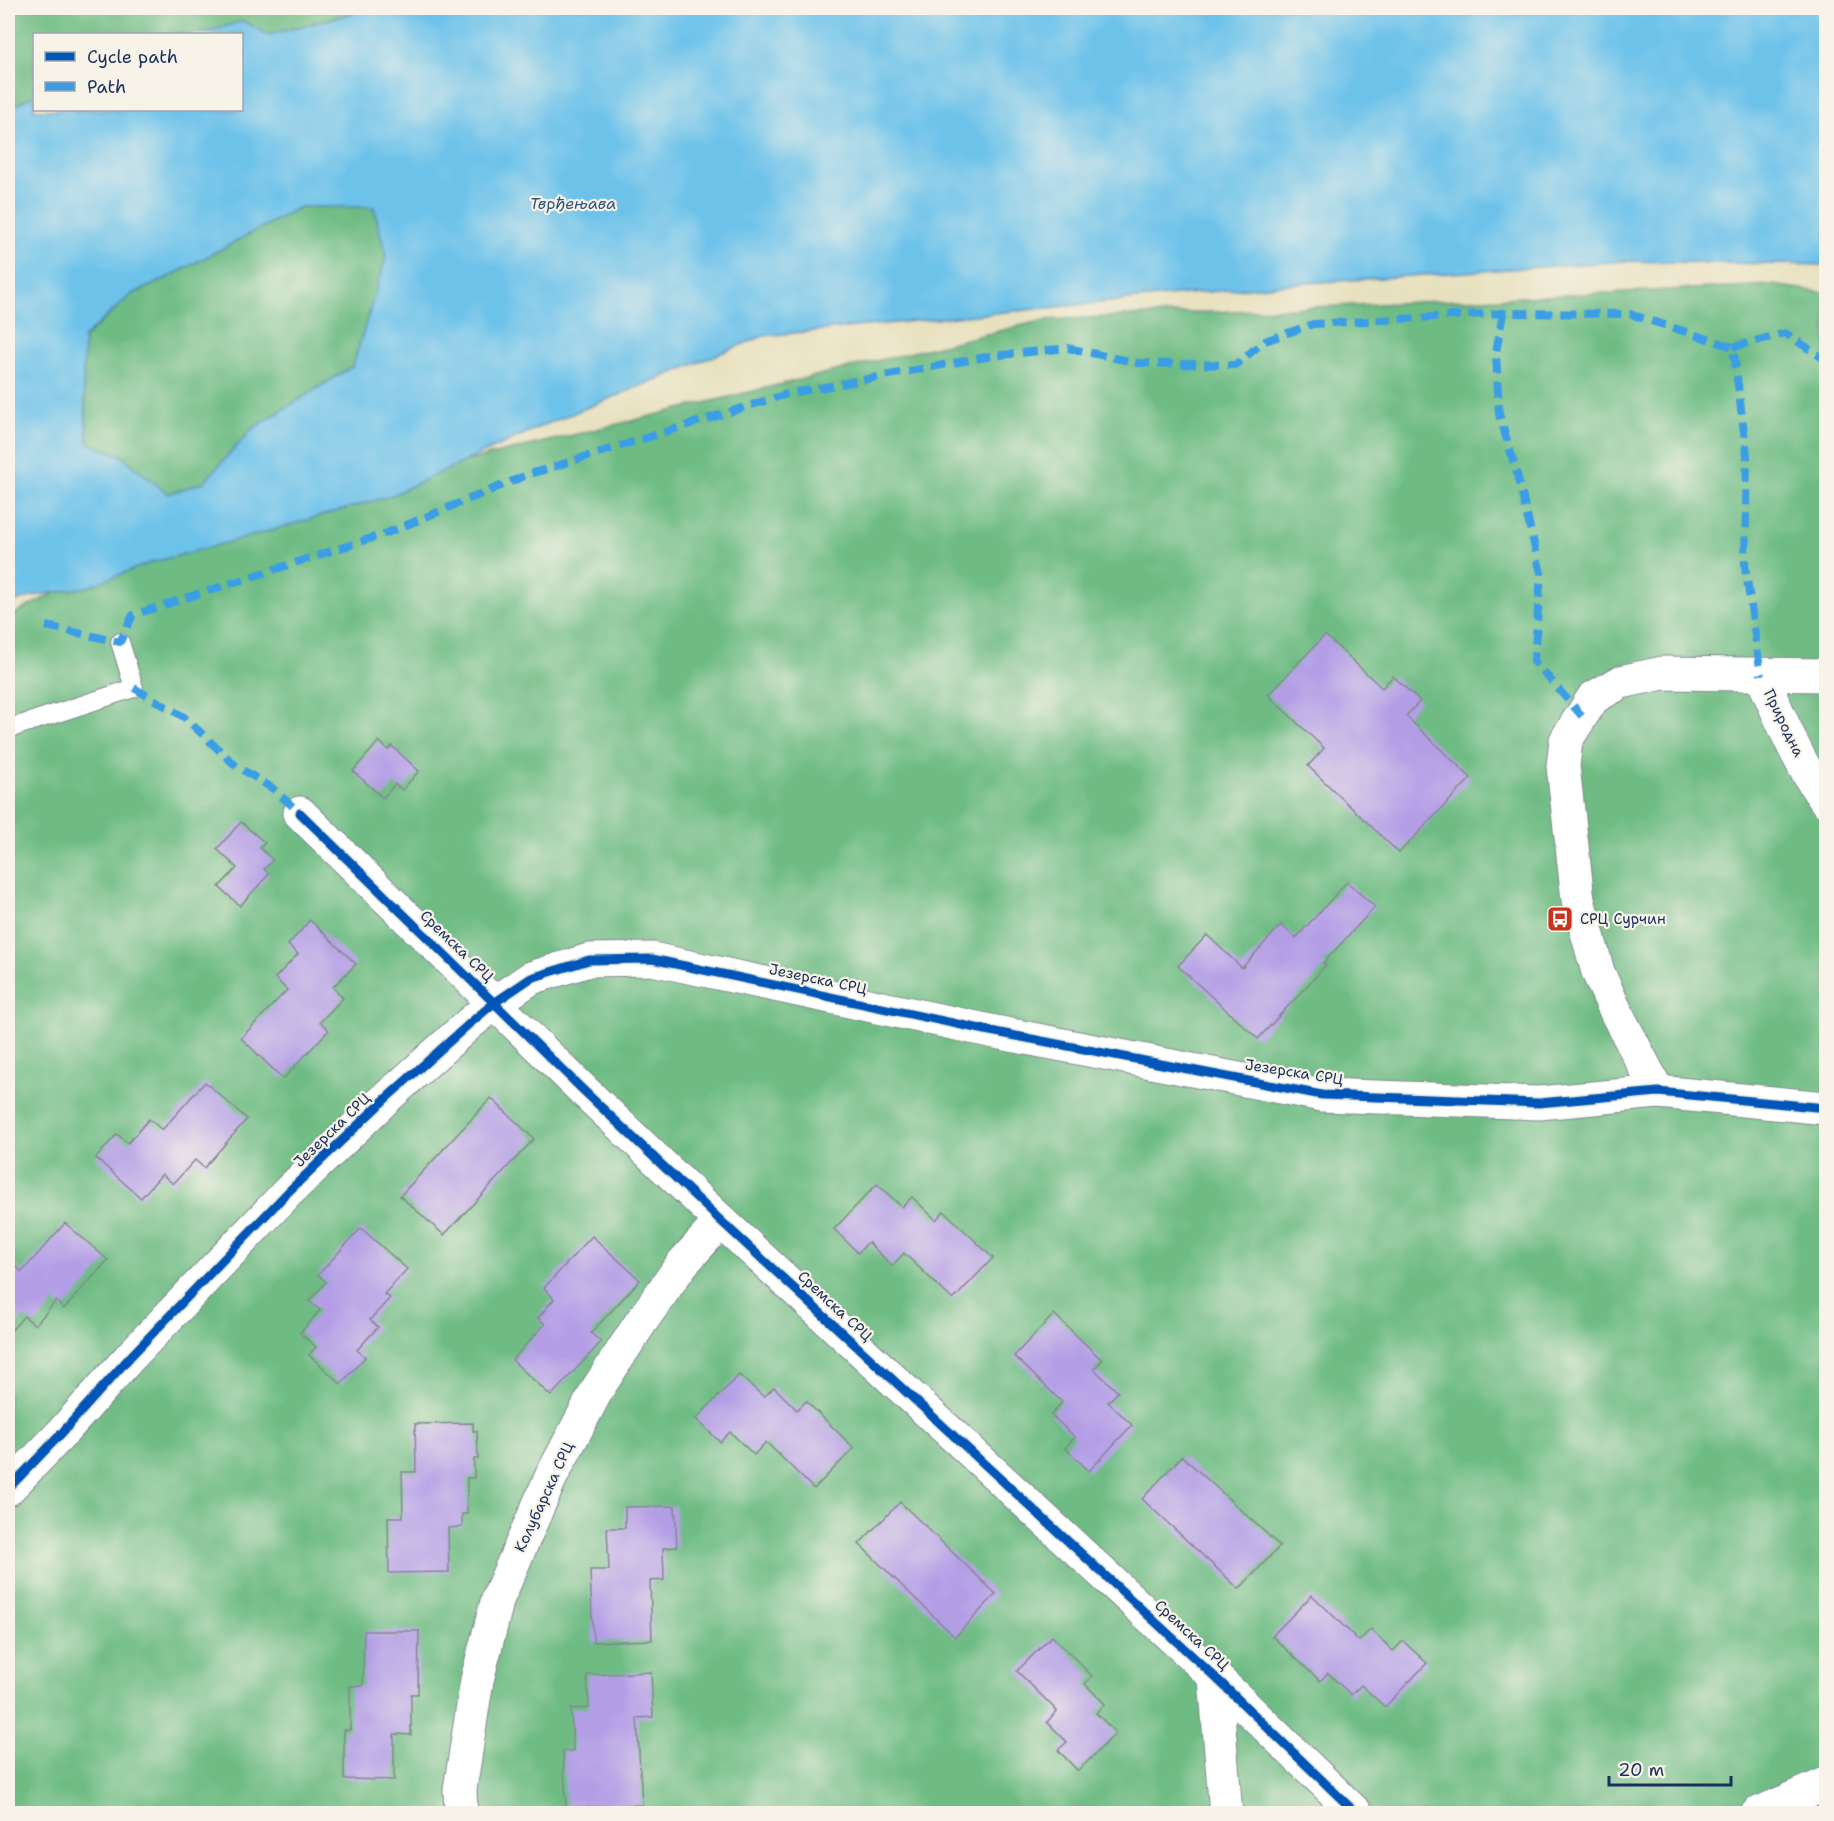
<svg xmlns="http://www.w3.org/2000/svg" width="1834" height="1821" font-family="'Shantell Sans',sans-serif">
	<rect width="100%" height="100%" fill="#f7f3e8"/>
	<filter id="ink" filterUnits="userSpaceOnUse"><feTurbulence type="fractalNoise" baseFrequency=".0167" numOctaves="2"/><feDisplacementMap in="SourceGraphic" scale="12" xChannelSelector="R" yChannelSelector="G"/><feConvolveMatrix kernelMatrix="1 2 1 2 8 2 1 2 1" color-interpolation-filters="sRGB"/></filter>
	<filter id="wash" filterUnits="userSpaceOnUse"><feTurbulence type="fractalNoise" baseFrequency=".008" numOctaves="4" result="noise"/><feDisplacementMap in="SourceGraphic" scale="24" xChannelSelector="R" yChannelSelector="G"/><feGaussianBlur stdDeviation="1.35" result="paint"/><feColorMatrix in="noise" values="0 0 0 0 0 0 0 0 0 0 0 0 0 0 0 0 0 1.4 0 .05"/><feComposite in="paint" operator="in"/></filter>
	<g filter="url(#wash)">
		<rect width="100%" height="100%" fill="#e8e1bf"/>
		<!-- forest -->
		<g fill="#6ebc84" stroke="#447671" stroke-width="1.5">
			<polygon points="8,8 372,8 268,35 243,21 201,34 34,34 34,97 28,98 8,110"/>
			<polygon points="374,206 386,257 353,366 252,429 204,483 168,494 120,455 88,443 83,382 84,338 132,294 161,281 300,207"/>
			<polygon points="1773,285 1826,293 1826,1813 8,1814 8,617 168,534 1044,320"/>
		</g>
		<!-- water -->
		<path fill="#6dc2ea" stroke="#4478a4" stroke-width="1.5" fill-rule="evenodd" d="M373,8h1453v257l-201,-4 -347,24 -515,51 -226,92 -147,68 -142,41 -98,26 -63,24 -54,9 -25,8v-494l20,-12 6,-1v13h208v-76h-41l42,-13 25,14zM300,207h74l12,50 -33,109 -101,63 -48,53 -36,12 -48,-39 -32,-12 -5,-61 1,-45 48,-43 29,-13z"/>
		<g id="blocks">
			<!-- building -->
			<g fill="#b39ee6">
				<polygon points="1325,635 1382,688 1393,676 1420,701 1406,716 1471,778 1399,853 1308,766 1324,748 1268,695"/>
				<polygon points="379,741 388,750 392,746 419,771 402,790 395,784 383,798 353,771"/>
				<polygon points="241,822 265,843 260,848 273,860 264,869 269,874 240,906 219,887 237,868 217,849"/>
				<polygon points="1347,882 1375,907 1323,963 1326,965 1258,1039 1178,966 1207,935 1242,968 1281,925 1296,938"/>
				<polygon points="310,920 356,964 333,987 343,998 320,1022 329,1030 283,1079 241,1038 287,990 275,978 298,954 288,945"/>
				<polygon points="205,1082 247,1119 204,1168 195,1160 173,1184 162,1174 141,1198 96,1158 117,1134 128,1143 149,1119 162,1130"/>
				<polygon points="491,1098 534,1139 444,1235 400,1196"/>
				<polygon points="877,1184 902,1207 912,1197 936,1220 944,1211 993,1258 953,1300 904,1253 892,1266 868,1242 858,1253 834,1229"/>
				<polygon points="65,1223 108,1260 64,1309 56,1301 35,1325 24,1316 8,1334 8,1263 10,1261 22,1272"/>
				<polygon points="361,1228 407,1269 384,1294 390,1298 370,1320 378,1327 357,1350 365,1357 341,1384 309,1355 316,1347 300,1333 320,1310 309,1301 326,1282 318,1275"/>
				<polygon points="592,1236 640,1280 591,1333 601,1342 551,1396 512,1360 545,1324 538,1318 554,1299 544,1288"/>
				<polygon points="1054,1314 1102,1360 1094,1369 1118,1392 1108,1402 1132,1425 1089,1471 1065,1448 1075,1437 1051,1415 1062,1402 1014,1356"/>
				<polygon points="739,1375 764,1397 774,1387 797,1410 806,1401 854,1448 814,1489 766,1442 754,1455 730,1432 720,1442 696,1419"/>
				<polygon points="473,1423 473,1431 477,1431 478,1459 474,1459 474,1478 467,1478 467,1514 462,1514 462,1527 448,1528 449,1572 389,1573 388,1517 403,1517 402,1472 416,1472 415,1424"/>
				<polygon points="1182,1456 1280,1546 1239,1589 1142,1499"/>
				<polygon points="900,1502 996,1594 955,1637 859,1544"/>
				<polygon points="675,1506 677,1547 663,1548 664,1580 650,1581 652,1640 593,1642 590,1570 609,1570 607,1528 625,1528 625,1507"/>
				<polygon points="1312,1595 1359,1641 1371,1629 1393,1651 1403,1641 1427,1663 1385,1707 1361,1685 1351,1695 1328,1673 1320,1681 1272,1636"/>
				<polygon points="364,1631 419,1631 418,1694 411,1694 411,1735 394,1734 394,1780 344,1779 344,1730 350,1730 350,1686 363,1686"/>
				<polygon points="1052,1636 1092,1676 1085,1684 1105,1704 1096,1713 1116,1733 1078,1771 1058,1750 1067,1742 1047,1722 1057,1711 1017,1671"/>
				<polygon points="651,1672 653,1717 637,1718 642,1805 566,1808 563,1751 573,1751 571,1709 589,1708 587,1675"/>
			</g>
		</g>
	</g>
	<g filter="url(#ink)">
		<use href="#blocks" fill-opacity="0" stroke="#82888e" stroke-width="1.5"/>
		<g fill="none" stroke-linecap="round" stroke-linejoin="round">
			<defs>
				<polyline id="lane" points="8,729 134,688 120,642"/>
				<g id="street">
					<path d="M1761,675c20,43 37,89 65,126"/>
					<polyline points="300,813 581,1088 721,1221 1215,1677 1357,1814"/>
					<polyline points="1658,1092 1617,1014 1598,972 1578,900 1563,766 1566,740 1593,698 1621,682 1663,673 1826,675"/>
					<polyline points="8,1489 60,1435 130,1357 287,1193 383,1101 469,1024 494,1003 531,978 589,960 652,959 990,1031 1322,1095 1539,1103 1658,1092 1826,1108"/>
					<polyline points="1215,1677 1226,1814"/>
					<polyline points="461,1814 460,1789 477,1680 498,1598 551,1477 598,1388 641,1322 682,1264 721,1221"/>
					<polyline points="1757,1814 1826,1784"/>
				</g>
			</defs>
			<!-- lane casing -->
			<use href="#lane" stroke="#82888e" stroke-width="20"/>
			<!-- street casing -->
			<use href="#street" stroke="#82888e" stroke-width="35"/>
			<!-- lane -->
			<use href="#lane" stroke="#fff" stroke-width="18"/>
			<!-- street -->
			<use href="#street" stroke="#fff" stroke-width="33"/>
			<!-- quiet -->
			<g stroke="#3b9de6" stroke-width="8" stroke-dasharray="15 8" stroke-linecap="butt">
				<polyline points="1503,313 1496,352 1499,414 1516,470 1541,573 1534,661 1582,716"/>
				<polyline points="1733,347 1785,333 1826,360"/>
				<polyline points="46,626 120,642 133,615 387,533 527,475 787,394 991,356 1068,348 1138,363 1235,365 1265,341 1313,324 1503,313 1630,314 1733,347 1747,455 1745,566 1761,675"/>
				<polyline points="134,688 184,717 235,765 272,788 300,813"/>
			</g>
			<defs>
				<g id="cycleway">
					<polyline points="300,813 581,1088 721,1221 1215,1677 1357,1814"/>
					<polyline points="8,1489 60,1435 130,1357 287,1193 383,1101 469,1024 494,1003 531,978 589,960 652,959 990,1031 1322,1095 1539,1103 1658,1092 1826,1108"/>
				</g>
			</defs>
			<!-- cycleway casing -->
			<use href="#cycleway" stroke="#f7f3e8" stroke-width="13"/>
			<!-- cycleway -->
			<use href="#cycleway" stroke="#0057b8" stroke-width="9"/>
		</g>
	</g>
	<!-- icons -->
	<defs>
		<symbol id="bus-square" viewBox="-11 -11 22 22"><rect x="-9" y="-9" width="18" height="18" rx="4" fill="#c8321e" stroke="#f7f3e8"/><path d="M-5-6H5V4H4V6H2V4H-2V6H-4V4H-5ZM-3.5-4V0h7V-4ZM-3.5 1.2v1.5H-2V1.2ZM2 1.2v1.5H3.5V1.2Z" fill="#fff"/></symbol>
	</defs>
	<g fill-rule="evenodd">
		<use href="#bus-square" x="1545" y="904" width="30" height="30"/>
	</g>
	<g text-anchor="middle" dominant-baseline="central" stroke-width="4.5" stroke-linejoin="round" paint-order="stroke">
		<!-- street labels -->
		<g font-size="15" fill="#1b2f5e" stroke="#f7f3e8">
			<text transform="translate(1784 723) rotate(64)">Природна</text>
			<text transform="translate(457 946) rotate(44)">Сремска СРЦ</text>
			<text transform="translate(818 979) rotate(12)">Језерска СРЦ</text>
			<text transform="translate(1294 1072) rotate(9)">Језерска СРЦ</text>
			<text transform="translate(332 1130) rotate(-44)">Језерска СРЦ</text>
			<text transform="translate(835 1306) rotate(43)">Сремска СРЦ</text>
			<text transform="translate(544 1497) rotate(-65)">Колубарска СРЦ</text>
			<text transform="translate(1192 1635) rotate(43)">Сремска СРЦ</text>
		</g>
		<!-- poi labels -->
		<g font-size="15" fill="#1b2f5e" stroke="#f7f3e8" text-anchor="start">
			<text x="1580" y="919">СРЦ Сурчин</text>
		</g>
		<!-- water labels -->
		<g font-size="16" font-style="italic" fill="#305481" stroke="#f7f3e8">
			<text x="573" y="203">Тврђењава</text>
		</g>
	</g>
	<!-- margin -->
	<rect width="1834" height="1821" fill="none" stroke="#f7f3e8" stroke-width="30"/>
	<!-- legend -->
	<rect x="33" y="33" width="210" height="78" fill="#f7f3e8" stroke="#9fa5b1" stroke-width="1.5"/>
	<rect x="45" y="52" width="30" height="9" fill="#0057b8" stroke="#9fa5b1" stroke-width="1.5"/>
	<text x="87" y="63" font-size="18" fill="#1b2f5e">Cycle path</text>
	<rect x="45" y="82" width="30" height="9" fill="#3b9de6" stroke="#9fa5b1" stroke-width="1.5"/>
	<text x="87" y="93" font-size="18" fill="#1b2f5e">Path</text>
	<!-- scale -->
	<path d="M1609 1776v9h122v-9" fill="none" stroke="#1b2f5e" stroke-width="3"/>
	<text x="1618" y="1776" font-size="18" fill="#1b2f5e" stroke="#f7f3e8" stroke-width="4.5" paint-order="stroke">20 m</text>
</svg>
